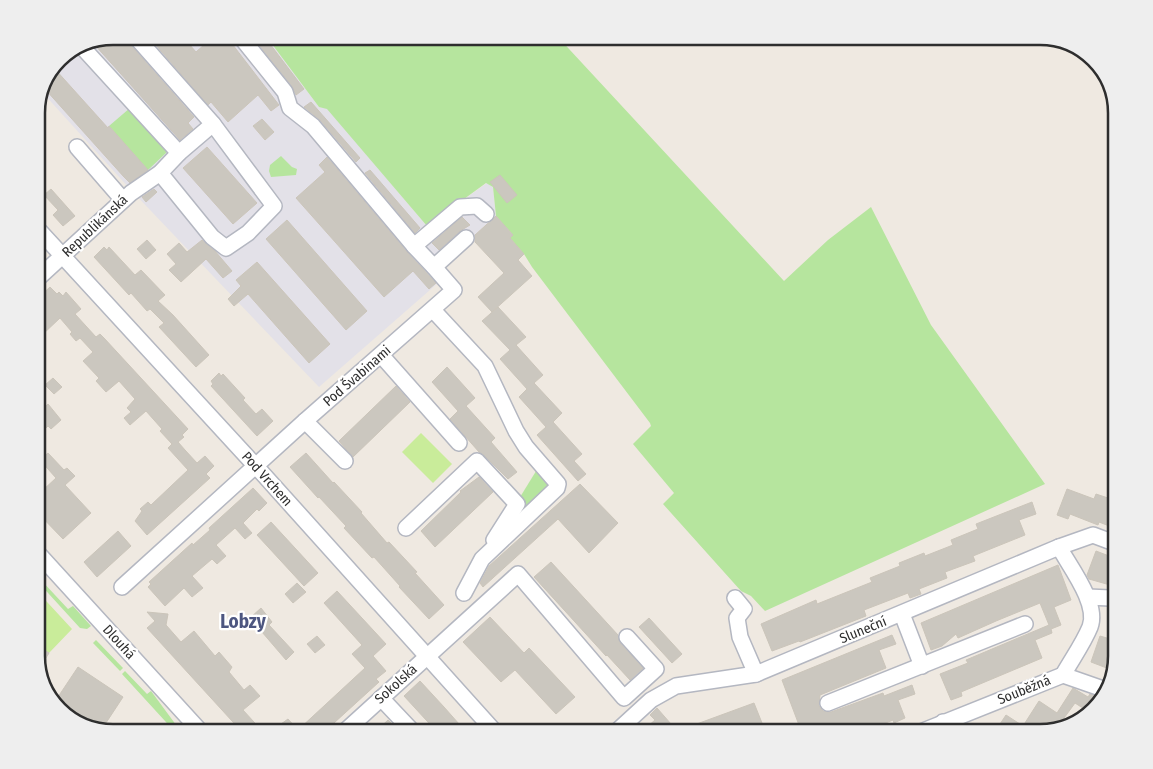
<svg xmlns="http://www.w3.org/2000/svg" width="1153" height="769" font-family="'Fira Sans Condensed',sans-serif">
	<rect width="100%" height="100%" fill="#efe9e1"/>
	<!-- industrial -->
	<polygon fill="#e3e1e8" points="113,36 266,36 319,107 327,108 427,226 487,183 493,187 496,216 431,274 438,283 319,387 130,189 43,93 59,59"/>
	<!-- green -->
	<g fill="#b6e59e">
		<polygon points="266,36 557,36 784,281 828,240 871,207 931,325 1045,484 765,611 751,596 741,591 663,504 674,493 633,444 651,426 650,423 532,267 524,254 510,238 513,235 496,216 493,187 486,183 427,226 327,109 319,107"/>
		<polygon points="130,108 167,149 166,153 148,170 109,126"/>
		<polygon points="281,156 292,167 297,169 296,175 271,177 269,171 270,165"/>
		<polygon points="541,463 558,484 482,559"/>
		<polygon points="41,580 68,609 73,606 91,626 87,629 80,628 38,582"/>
		<polygon points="96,640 123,668 120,671 93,643"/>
		<polygon points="125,671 147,694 151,691 182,733 176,733 122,674"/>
	</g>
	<!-- pitch -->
	<g fill="#c9ec9a">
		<polygon points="421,433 452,464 433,483 402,452"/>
		<polygon points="36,590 72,629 49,653 39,669 36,661"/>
	</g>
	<!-- building -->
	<g fill="#cbc7bf" stroke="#cbc5ba">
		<polygon points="113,36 126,36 128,42 194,117 188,123 193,129 180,140 94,44"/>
		<polygon points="148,36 182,36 196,52 214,36 226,36 279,105 271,111 258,95 228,122 211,102 208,105"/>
		<polygon points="252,36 264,36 304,89 296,95 292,86"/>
		<polygon points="54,68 108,128 109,126 148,170 130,183 124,177 45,89"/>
		<polygon points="311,102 360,158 356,162 320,120 304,107"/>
		<polygon points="262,119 274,132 265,140 253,126"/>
		<polygon points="207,147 257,203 233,224 183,168"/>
		<polygon points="327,157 407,252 436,283 429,289 413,271 384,297 296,198 325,172 319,165"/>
		<polygon points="370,170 420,228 415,233 365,173"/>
		<polygon points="500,175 517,195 507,203 490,182"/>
		<polygon points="51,189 75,216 63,226 53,215 58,210 44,195"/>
		<polygon points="154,189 157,192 146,202 142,197"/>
		<polygon points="496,216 513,235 510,238 524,254 518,260 532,276 492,312 478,297 504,273 475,242 475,235"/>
		<polygon points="462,217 470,225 460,231 439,250 432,243"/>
		<polygon points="287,220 367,311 346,330 266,239"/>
		<polygon points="147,240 156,250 146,259 137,249"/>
		<polygon points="202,240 215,251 232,271 223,278 206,259 181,282 169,270 176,264 167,254 179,243 187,252"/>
		<polygon points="104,247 107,250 109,247 135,275 141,270 165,295 158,301 173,315 209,355 196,367 159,327 164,323 150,309 147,311 131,293 129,295 94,257"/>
		<polygon points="257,262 330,344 309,363 248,294 234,306 228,299 241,286 236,280"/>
		<polygon points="50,287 57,294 59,292 63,296 66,292 81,309 75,314 96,337 100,334 104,338 188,429 182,435 184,437 178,442 185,450 197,463 205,456 214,466 206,474 210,478 147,535 135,521 142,511 140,509 148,502 151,505 188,470 168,448 172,444 160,431 162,429 146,411 130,425 124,418 131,412 127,408 135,399 119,381 106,392 96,381 99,378 83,361 93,352 80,338 76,341 70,334 72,332 60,318 42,335 36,329 36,300"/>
		<polygon points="498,307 526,337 516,345 543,375 534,383 562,413 553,422 582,454 574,461 586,474 578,481 537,435 546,427 519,397 527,389 500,359 510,350 482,321"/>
		<polygon points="447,367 475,398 466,406 495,438 491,442 517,472 508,479 484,455 479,452 450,419 458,411 432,382"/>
		<polygon points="219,373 221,376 223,374 245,398 243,400 256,414 262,409 273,421 257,436 211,386 213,384 211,381"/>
		<polygon points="53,378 62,387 54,394 45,385"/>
		<polygon points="396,386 410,402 353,457 339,441"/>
		<polygon points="48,404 61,420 51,429 48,426 45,429 36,419 36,415"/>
		<polygon points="48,453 64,470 67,468 75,476 65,485 91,513 63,539 36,511 36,484 42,491 56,478 40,460"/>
		<polygon points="306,453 333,483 334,482 362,512 361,513 387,543 389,542 417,572 415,573 444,605 429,619 399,587 400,586 374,557 372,558 344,528 346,526 319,497 318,498 290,467"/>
		<polygon points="479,477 493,492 435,547 421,531 461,492 460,491"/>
		<polygon points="580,484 618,523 589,553 558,519 483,587 480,583 489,566"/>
		<polygon points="253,488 267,503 259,511 257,509 243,523 252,533 245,539 235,528 216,545 226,556 217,564 212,559 192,576 203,588 192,597 184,588 165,606 148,587 151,584 149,582 192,543 193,545 210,530 209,528"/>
		<polygon points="1067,489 1094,499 1096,494 1117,501 1117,529 1099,522 1098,525 1070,514 1068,519 1057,515"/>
		<polygon points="1032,502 1036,514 1019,520 1025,535 973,556 975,561 945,572 947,578 919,589 921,594 910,598 908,593 864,610 866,616 800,642 799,641 772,651 761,624 816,600 817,604 872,582 870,578 900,566 899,563 924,553 925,556 953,545 951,540 978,529 976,524"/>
		<polygon points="271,522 318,573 304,586 257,535"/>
		<polygon points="118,531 131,546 97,577 84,562"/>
		<polygon points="1096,551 1117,559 1117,587 1089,579 1087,575"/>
		<polygon points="551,562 618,635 620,643 643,668 630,680 607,655 606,656 534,577"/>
		<polygon points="1058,565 1071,600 1054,607 1061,625 1051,629 1052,633 1035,640 1042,658 961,692 962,696 951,700 940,674 968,663 966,660 1049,625 1040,603 996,621 958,638 956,634 942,646 931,650 921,623"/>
		<polygon points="297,583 306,592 293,603 285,594"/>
		<polygon points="337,591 386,644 373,656 386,671 376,679 379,682 323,733 289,733 281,724 288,719 298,730 365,668 352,654 362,645 324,603"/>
		<polygon points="261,608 272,622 269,625 294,652 286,660 250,618"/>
		<polygon points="147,612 168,614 166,625 181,642 194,631 215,656 219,652 232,667 229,672 244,690 250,685 260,696 243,710 264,733 243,733 147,628 155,621"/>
		<polygon points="490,617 524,653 529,648 575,697 556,714 515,670 501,682 463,642"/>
		<polygon points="649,618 682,654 672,663 639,627"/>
		<polygon points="892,635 896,644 879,650 886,668 820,695 819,706 823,711 831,712 883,693 884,696 912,685 915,694 898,700 905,718 894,723 893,720 861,733 834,733 831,725 811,733 802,733 782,680"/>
		<polygon points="317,636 325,645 315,653 307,644"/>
		<polygon points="1100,636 1117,641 1117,656 1112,670 1091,662"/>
		<polygon points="36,645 49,653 39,669 36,661"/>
		<polygon points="78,667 123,697 102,729 56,700"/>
		<polygon points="420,681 444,707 467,733 438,733 404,696"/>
		<polygon points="1073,688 1088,697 1090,694 1103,700 1089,712 1075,703 1056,729 1040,733 994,733 1006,715 1023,726 1039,701 1057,713"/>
		<polygon points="754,703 762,723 735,733 697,733 694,725"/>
		<polygon points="657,708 671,724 660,733 640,733 655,720 650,715"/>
		<polygon points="388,720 401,733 374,733"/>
	</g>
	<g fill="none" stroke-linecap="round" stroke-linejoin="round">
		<defs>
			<g id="minor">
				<polyline points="135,36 213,124 274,206 248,233 226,248 212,237 160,173"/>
				<polyline points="240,36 285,92 290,108 313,126 414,246"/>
				<polyline points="83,48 179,153"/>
				<polyline points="77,147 123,200"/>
				<polyline points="36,227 263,474 496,733"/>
				<polyline points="434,267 466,238"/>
				<polyline points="36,280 131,193 160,173 179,153 213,124"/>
				<polyline points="433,310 485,366 516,431 526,447 558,484 557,488 482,559 464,593"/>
				<polyline points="381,355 459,443"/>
				<polyline points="305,421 345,461"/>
				<polyline points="406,528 477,461 517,504 494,540"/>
				<path d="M1059,547c11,20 40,57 31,80 -7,17 -18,32 -27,48"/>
				<polyline points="36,551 202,733"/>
				<polyline points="122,587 305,421 454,290 434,267 414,246 460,207 477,206 486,214"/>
				<polyline points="1088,597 1110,598 1117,601"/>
				<polyline points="735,598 744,609 737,618 740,637 756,674"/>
				<polyline points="902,614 922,666"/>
				<polyline points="381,698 414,733"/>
				<polyline points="828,703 1025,624"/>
				<polyline points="938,728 943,722 957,733"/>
				<polyline points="343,733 518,574 624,698 656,669 627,637"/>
				<polyline points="615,733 651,700 676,686 756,674 1059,547 1093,535 1117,544"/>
				<polyline points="918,733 1063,675 1106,690"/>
			</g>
		</defs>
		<!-- minor casing -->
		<use href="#minor" stroke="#b4b7c1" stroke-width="18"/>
		<!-- minor -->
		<use href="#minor" stroke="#fff" stroke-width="15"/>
	</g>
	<g text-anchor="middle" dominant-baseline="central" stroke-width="4.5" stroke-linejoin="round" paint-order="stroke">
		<!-- street labels -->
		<g font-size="14" fill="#2e2e2e" stroke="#fff">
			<text transform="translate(95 226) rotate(-43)">Republikánská</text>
			<text transform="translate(357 376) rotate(-41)">Pod Švabinami</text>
			<text transform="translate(267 479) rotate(48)">Pod Vrchem</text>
			<text transform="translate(863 630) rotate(-22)">Sluneční</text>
			<text transform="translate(119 642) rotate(48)">Dlouhá</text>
			<text transform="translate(396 684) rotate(-42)">Sokolská</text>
			<text transform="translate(1024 690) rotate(-22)">Souběžná</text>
		</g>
		<!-- district labels -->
		<g font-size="19" font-weight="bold" fill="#4d5680" stroke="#fff">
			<text x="243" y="621">Lobzy</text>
		</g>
	</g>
	<!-- crop -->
	<path d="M0 0H1153V769H0ZM113 45H1040A68 68 0 0 1 1108 113V656A68 68 0 0 1 1040 724H113A68 68 0 0 1 45 656V113A68 68 0 0 1 113 45Z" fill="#eee" fill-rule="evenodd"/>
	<path fill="none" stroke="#2e2e2e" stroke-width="2.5" d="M113 45H1040A68 68 0 0 1 1108 113V656A68 68 0 0 1 1040 724H113A68 68 0 0 1 45 656V113A68 68 0 0 1 113 45Z"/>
</svg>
